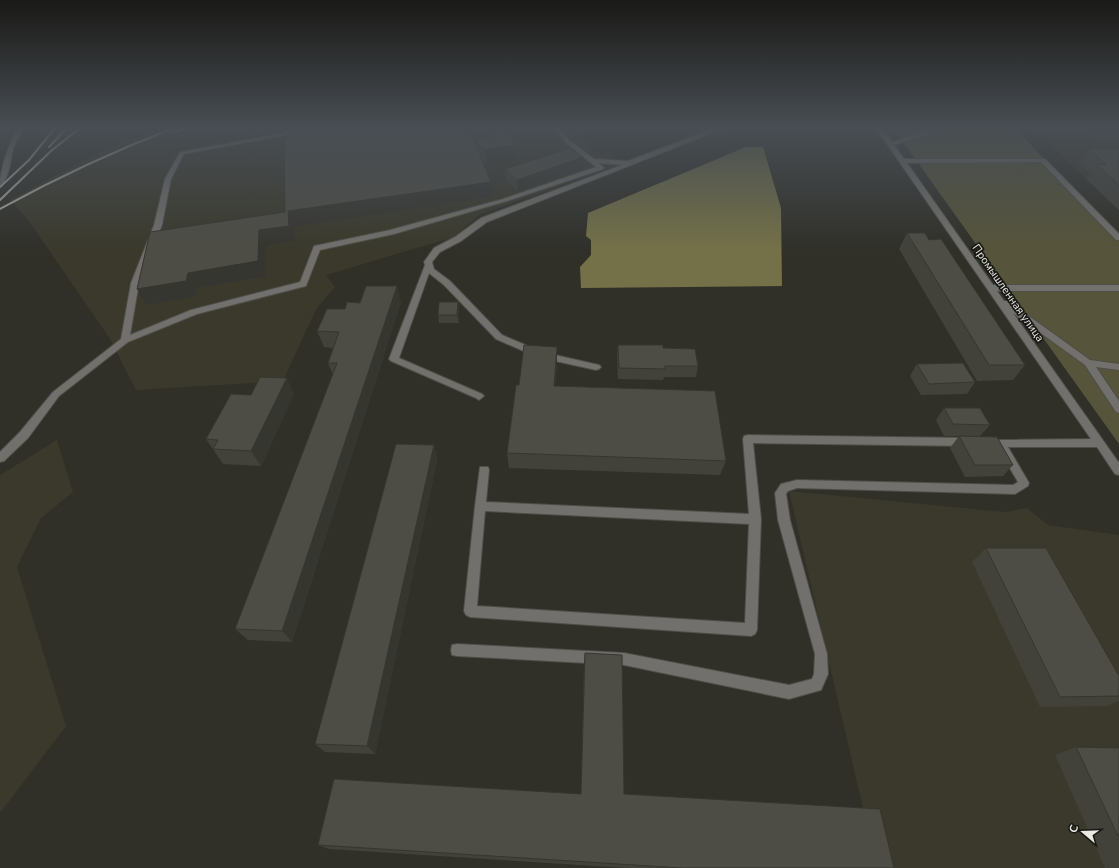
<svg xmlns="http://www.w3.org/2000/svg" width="1119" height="868" font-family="'Nunito Sans',sans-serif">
	<rect width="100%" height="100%" fill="#303029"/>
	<!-- built -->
	<g fill="#3a392c">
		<polygon points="160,128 572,128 582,135 584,140 593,147 589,148 599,155 610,152 619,160 615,166 479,215 454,237 326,275 335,287 316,309 283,381 136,390 110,339 29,221 10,200 81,162 118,144"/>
		<polygon points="1034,128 1119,128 1119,210 1060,154"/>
		<polygon points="57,440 73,492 41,518 17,567 66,726 0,813 0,475"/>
		<polygon points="789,491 1005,512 1027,508 1048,525 1119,535 1119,868 877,868"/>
	</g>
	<!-- green -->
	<polygon fill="#56543a" points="893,128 1015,128 1119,238 1119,444"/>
	<!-- water -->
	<polygon fill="#747148" points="746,147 763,147 781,208 782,286 581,288 580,267 591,255 591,240 586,236 588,213"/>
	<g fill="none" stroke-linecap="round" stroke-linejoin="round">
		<defs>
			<g id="minor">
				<path d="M17,128h6c-3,7 -7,14 -10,21 -2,9 -4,32 -13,36 0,-18 9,-40 17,-57z"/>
				<polygon points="553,128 560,128 569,140 594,159 628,161 715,128 725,128 487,222 461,241 440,252 432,262 434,269 450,281 502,335 542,352 599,365 601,367 599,369 596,370 537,357 496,339 444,285 429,273 399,358 482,394 484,396 479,400 476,398 391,361 389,359 425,265 424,262 434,248 455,237 481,218 622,165 599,163 604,168 603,169 507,201 394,234 320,250 306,286 197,314 128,342 59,396 28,438 4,461 0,462 0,452 20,432 53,392 121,339 131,283 154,225 165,179 180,152 301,130 304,132 184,154 171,179 162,225 139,283 130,335 191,310 300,282 314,246 390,230 503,199 596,167 565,142"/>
				<polygon points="876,128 882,128 892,142 936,128 947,128 894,145 904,159 1045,159 1119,234 1119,240 1116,240 1041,162 907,163 993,285 1119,285 1119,291 997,291 1004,301 1008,301 1090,360 1119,364 1119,370 1096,367 1119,401 1119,413 1116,412 1085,365 1013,313 1119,463 1119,475 1115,474 1097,447 1008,447 1029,483 1028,486 1015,494 797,488 788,491 786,494 790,520 827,654 828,674 821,690 789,699 624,665 457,656 452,655 451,650 452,645 457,644 624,653 789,685 812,679 814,674 815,654 778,520 775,493 781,484 797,480 1013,485 1018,482 995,443 996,440 1091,439"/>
				<path d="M748,435l220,3 4,1 1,3 -1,3 -4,1 -215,-3 8,76 -4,111 -2,4 -4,2 -281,-19 -4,-2 -2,-4 11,-105 5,-39h8l1,3 -3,32 263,12 -6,-75 1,-3zM485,511l264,13 -4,99 -268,-17z"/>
			</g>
		</defs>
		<!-- minor casing -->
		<use href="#minor" stroke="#4e4e47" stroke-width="2"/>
		<!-- minor -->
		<use href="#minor" fill="#71706d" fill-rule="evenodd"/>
		<!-- rail -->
		<g stroke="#ababa5" stroke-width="2">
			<polyline points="170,133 187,128"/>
			<polyline points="49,147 67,128"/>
			<polyline points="0,187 29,160 55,128"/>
			<polyline points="0,200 51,151 80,128"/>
			<path d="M0,209c56,-31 114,-58 174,-81"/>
		</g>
	</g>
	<!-- wall -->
	<g fill="#42423b">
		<polygon points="486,128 508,128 516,160 486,164 482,161 492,197 294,227 295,241 266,246 265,277 197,288 195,297 147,305 285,212 290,135 340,129 473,139 490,137"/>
		<polygon points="1085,128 1119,128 1119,141 1100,141"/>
		<polygon points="1089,149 1119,149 1119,210 1086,179 1090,174 1079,163"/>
		<polygon points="583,157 583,169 518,191 506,181 505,169"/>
		<polygon points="907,233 929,240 1025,365 1013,380 977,381 899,249"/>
		<polygon points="401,302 292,642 248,640 235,629 333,375 328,363 333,348 324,347 317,331 345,309 360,303"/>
		<polygon points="458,302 459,310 459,323 439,323 438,315"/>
		<polygon points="618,345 663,348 698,366 696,377 664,377 663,380 618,379 617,355"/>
		<polygon points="557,363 555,386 726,461 720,475 509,468 507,453 519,385"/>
		<polygon points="917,364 975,382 967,394 921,395 910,376"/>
		<polygon points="294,394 261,466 223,464 206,439 251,395"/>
		<polygon points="944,408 990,425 980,436 944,436 936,420"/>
		<polygon points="959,436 1013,465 1003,476 965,477 950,448"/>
		<polygon points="434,445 437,460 375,754 325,752 315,744"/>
		<polygon points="986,548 1119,676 1119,701 1107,706 1040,707 972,562"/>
		<polygon points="585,653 624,794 894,868 626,868 329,849 318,845 581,794 584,664"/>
		<polygon points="1076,747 1119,748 1119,868 1105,868 1055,755"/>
	</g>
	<!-- shaded-wall -->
	<g fill="#363630">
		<polygon points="0,128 2,128 8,136 1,150 0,150"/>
		<polygon points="515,145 516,160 486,164 485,150"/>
		<polygon points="583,157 583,169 518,191 517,180"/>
		<polygon points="491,182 492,197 294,227 295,241 266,246 265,277 197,288 195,297 147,305 137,289 188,273 288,211"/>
		<polygon points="397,286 401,302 292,642 282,631"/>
		<polygon points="458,302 459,310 459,323 457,315"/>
		<polygon points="557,347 557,363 554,402 554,386"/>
		<polygon points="287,378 294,394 261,466 251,451"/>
		<polygon points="434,445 437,460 375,754 367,746"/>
	</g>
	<!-- building -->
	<g fill="#4d4d45" stroke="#363630">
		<polygon points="289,128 338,128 338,129 343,128 469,128 473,139 494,137 491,128 508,128 515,145 485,150 474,140 491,182 288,211 289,226 259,230 258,261 188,273 186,281 137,289 150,232 285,212 284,136 290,135"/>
		<polygon points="570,148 583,157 517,180 505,169"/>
		<polygon points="1089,149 1119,149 1119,185 1097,165 1106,164"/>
		<polygon points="907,233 925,233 929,240 941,239 1025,365 989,365"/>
		<polygon points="366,286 397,286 282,631 235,629 337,363 328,363 339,332 317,331 327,309 345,309 347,302 360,303"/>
		<polygon points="439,302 458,302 457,315 438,315"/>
		<polygon points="524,345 557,347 554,386 715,391 726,461 507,453 516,385 519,385"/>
		<polygon points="618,345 663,345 663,348 695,349 698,366 665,366 665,369 619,368"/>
		<polygon points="963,363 975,382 929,384 917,364"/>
		<polygon points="260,377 287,378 251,451 213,449 218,440 206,439 231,394 251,395"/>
		<polygon points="944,408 980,408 990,425 953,424"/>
		<polygon points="959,436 997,437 1013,465 975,465"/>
		<polygon points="396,444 434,445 367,746 315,744"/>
		<polygon points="986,548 1046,548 1119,676 1119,696 1060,697"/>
		<polygon points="585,653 622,655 624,794 880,809 894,868 682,868 318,845 334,779 581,794"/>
		<polygon points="1076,747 1119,748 1119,838"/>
	</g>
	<!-- sky -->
	<linearGradient id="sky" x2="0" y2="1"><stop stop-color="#1a1a17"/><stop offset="0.51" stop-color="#484e54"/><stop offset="1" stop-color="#484e54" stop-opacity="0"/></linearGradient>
	<rect width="1119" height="250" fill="url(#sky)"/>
	<g text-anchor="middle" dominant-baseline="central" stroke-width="3.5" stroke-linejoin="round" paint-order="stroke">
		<!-- street labels -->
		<g font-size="11" fill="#eaeae5" stroke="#181814">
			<text transform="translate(1008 293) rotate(55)">Промышленная улица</text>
		</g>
	</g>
	<!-- north arrow -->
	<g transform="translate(1083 832) rotate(289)" stroke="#181814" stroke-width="3" paint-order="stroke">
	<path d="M0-3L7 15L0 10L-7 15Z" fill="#eaeae5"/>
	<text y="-6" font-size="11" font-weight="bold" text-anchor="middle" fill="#eaeae5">С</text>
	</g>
</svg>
